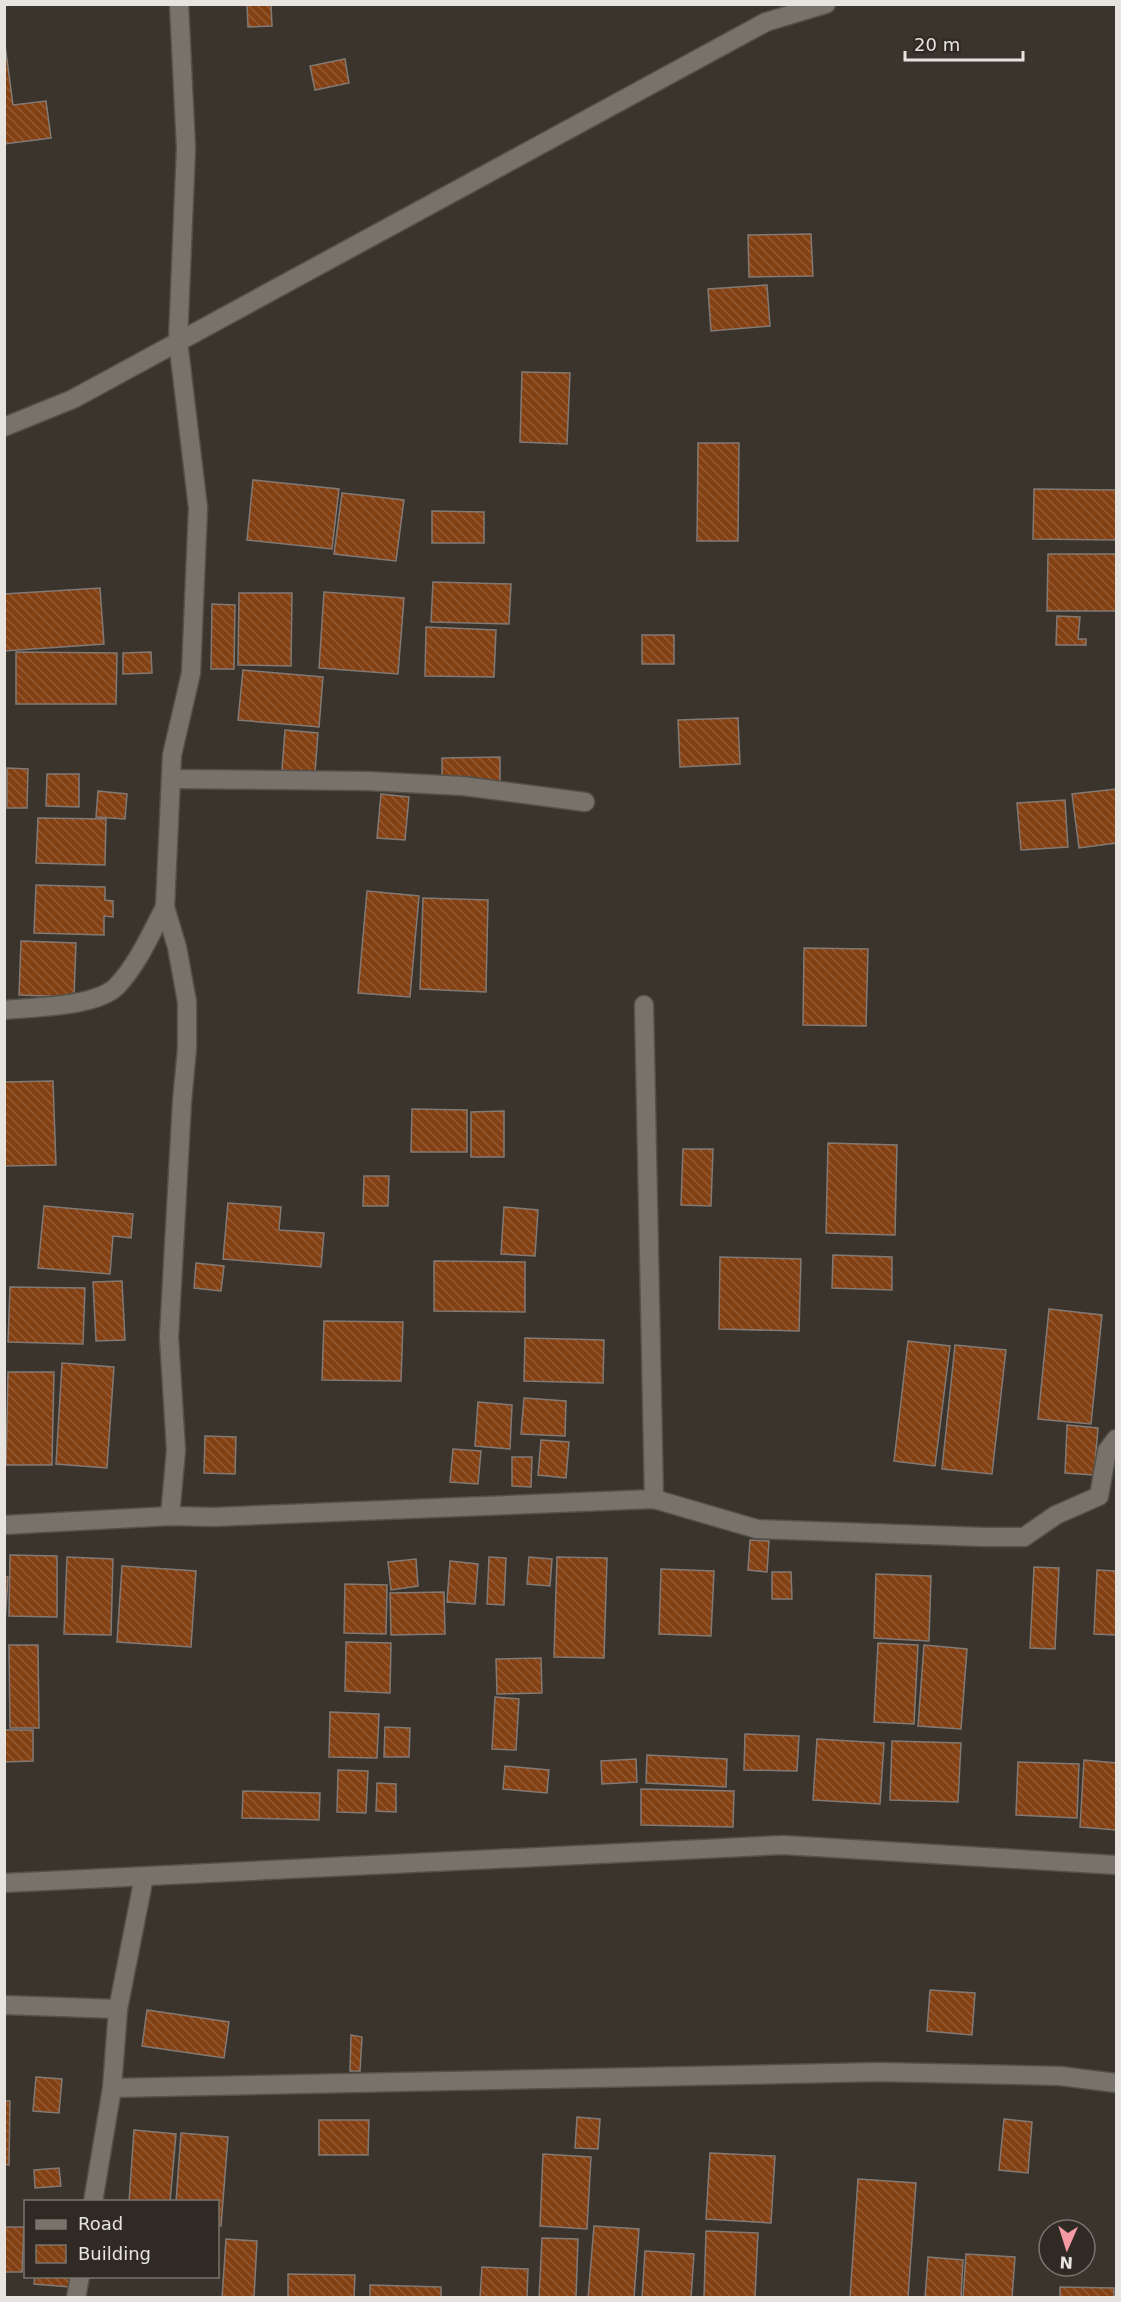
<svg xmlns="http://www.w3.org/2000/svg" width="1121" height="2302" font-family="'DejaVu Sans',sans-serif">
	<defs>
		<pattern id="building-back-hatch" width="6" height="6" patternUnits="userSpaceOnUse" patternTransform="scale(1.5)"><rect width="6" height="6" fill="#834012"/><path d="M-1 5l2 2M0 0l6 6M5-1l2 2" fill="none" stroke="#955b34"/></pattern>
	</defs>
	<rect width="100%" height="100%" fill="#3a342d"/>
	<!-- building -->
	<g fill="url(#building-back-hatch)" stroke="#837974" stroke-width="1.5">
		<polygon points="247,4 271,4 272,26 248,27"/>
		<polygon points="4,37 13,105 46,101 51,138 4,144"/>
		<polygon points="345,59 349,83 315,90 310,66"/>
		<polygon points="811,234 813,276 749,277 748,235"/>
		<polygon points="767,285 770,326 711,331 708,289"/>
		<polygon points="522,372 570,373 567,444 520,442"/>
		<polygon points="698,443 739,443 738,541 697,541"/>
		<polygon points="253,480 339,489 332,549 247,540"/>
		<polygon points="1034,489 1116,490 1116,540 1033,539"/>
		<polygon points="342,493 404,500 396,561 334,554"/>
		<polygon points="432,511 484,512 484,543 432,543"/>
		<polygon points="1048,554 1116,554 1116,611 1047,611"/>
		<polygon points="433,582 511,584 509,624 431,622"/>
		<polygon points="100,588 104,644 4,651 4,594"/>
		<polygon points="324,592 404,598 398,674 319,668"/>
		<polygon points="239,593 292,593 291,666 238,665"/>
		<polygon points="212,604 235,605 234,669 211,669"/>
		<polygon points="1057,616 1080,617 1078,639 1086,639 1086,645 1056,645"/>
		<polygon points="426,627 496,630 494,677 425,676"/>
		<rect x="642" y="635" width="32" height="29"/>
		<polygon points="16,652 117,653 116,704 16,704"/>
		<polygon points="151,652 152,673 123,674 123,653"/>
		<polygon points="243,670 323,677 319,727 238,720"/>
		<polygon points="738,718 740,764 680,767 678,720"/>
		<polygon points="285,730 318,733 315,773 282,770"/>
		<polygon points="500,757 500,781 442,781 442,758"/>
		<polygon points="7,768 28,769 27,808 7,808"/>
		<polygon points="47,774 79,774 79,807 46,806"/>
		<polygon points="1116,789 1116,843 1079,848 1072,794"/>
		<polygon points="98,791 127,794 125,819 96,817"/>
		<polygon points="381,794 409,797 405,840 377,838"/>
		<polygon points="1065,800 1068,847 1021,850 1017,803"/>
		<polygon points="38,818 106,819 105,865 36,863"/>
		<polygon points="36,885 105,887 105,900 113,901 113,917 104,916 104,935 34,933"/>
		<polygon points="367,891 419,896 410,997 358,993"/>
		<polygon points="423,898 488,900 486,992 420,989"/>
		<polygon points="21,941 76,943 74,997 19,995"/>
		<polygon points="804,948 868,949 866,1026 803,1025"/>
		<polygon points="53,1081 56,1165 4,1166 4,1082"/>
		<polygon points="412,1109 467,1110 467,1152 411,1152"/>
		<polygon points="504,1111 504,1157 471,1157 471,1112"/>
		<polygon points="828,1143 897,1145 895,1235 826,1233"/>
		<polygon points="683,1149 713,1149 711,1206 681,1205"/>
		<polygon points="364,1176 389,1176 388,1206 363,1206"/>
		<polygon points="228,1203 281,1207 279,1230 324,1233 321,1267 223,1259"/>
		<polygon points="44,1206 133,1214 131,1238 113,1236 110,1274 38,1268"/>
		<polygon points="504,1207 538,1210 535,1256 501,1254"/>
		<polygon points="833,1255 892,1257 892,1290 832,1288"/>
		<polygon points="720,1257 801,1259 799,1331 719,1329"/>
		<polygon points="434,1261 525,1262 525,1312 434,1311"/>
		<polygon points="196,1263 224,1266 221,1291 194,1288"/>
		<polygon points="122,1281 125,1340 96,1341 93,1282"/>
		<polygon points="10,1287 85,1288 83,1344 8,1342"/>
		<polygon points="1049,1309 1102,1315 1091,1424 1038,1419"/>
		<polygon points="324,1321 403,1322 401,1381 322,1380"/>
		<polygon points="525,1338 604,1340 603,1383 524,1381"/>
		<polygon points="908,1341 950,1346 935,1466 894,1461"/>
		<polygon points="955,1345 1006,1350 992,1474 942,1469"/>
		<polygon points="62,1363 114,1367 107,1468 56,1464"/>
		<polygon points="8,1372 54,1372 52,1465 6,1465"/>
		<polygon points="524,1398 566,1401 565,1436 521,1434"/>
		<polygon points="478,1402 512,1405 510,1449 475,1446"/>
		<polygon points="1067,1425 1098,1428 1094,1475 1065,1473"/>
		<polygon points="205,1436 236,1437 235,1474 204,1473"/>
		<polygon points="541,1440 569,1442 566,1478 538,1475"/>
		<polygon points="453,1449 481,1451 478,1484 450,1482"/>
		<polygon points="512,1457 532,1457 531,1487 512,1486"/>
		<polygon points="750,1540 769,1541 767,1572 748,1570"/>
		<polygon points="10,1555 57,1556 57,1617 9,1616"/>
		<polygon points="67,1557 113,1559 111,1635 64,1634"/>
		<polygon points="489,1557 506,1558 504,1605 487,1604"/>
		<polygon points="529,1557 552,1559 550,1586 527,1584"/>
		<polygon points="557,1557 607,1558 604,1658 554,1657"/>
		<polygon points="416,1559 418,1586 391,1590 388,1562"/>
		<polygon points="450,1561 478,1564 475,1604 447,1602"/>
		<polygon points="122,1566 196,1571 191,1647 117,1642"/>
		<polygon points="1034,1567 1059,1568 1055,1649 1030,1648"/>
		<polygon points="661,1569 714,1571 711,1636 659,1634"/>
		<polygon points="1097,1570 1116,1571 1116,1635 1094,1634"/>
		<polygon points="772,1572 791,1572 792,1599 772,1599"/>
		<polygon points="876,1574 931,1576 929,1641 874,1638"/>
		<polygon points="4,1577 8,1577 4,1639"/>
		<polygon points="345,1584 387,1585 386,1634 344,1633"/>
		<polygon points="444,1592 445,1634 391,1635 390,1593"/>
		<polygon points="346,1642 391,1643 390,1693 345,1691"/>
		<polygon points="878,1643 918,1645 914,1724 874,1722"/>
		<polygon points="9,1645 38,1645 39,1728 10,1728"/>
		<polygon points="924,1645 967,1649 961,1729 918,1726"/>
		<polygon points="541,1658 542,1693 497,1694 496,1659"/>
		<polygon points="495,1697 519,1699 516,1750 492,1749"/>
		<polygon points="330,1712 379,1714 377,1758 329,1757"/>
		<polygon points="385,1727 410,1728 409,1757 384,1757"/>
		<polygon points="4,1730 33,1730 33,1761 5,1762"/>
		<polygon points="745,1734 799,1736 797,1771 744,1770"/>
		<polygon points="817,1739 884,1743 880,1804 813,1800"/>
		<polygon points="892,1741 961,1743 958,1802 890,1800"/>
		<polygon points="647,1755 727,1759 726,1787 646,1783"/>
		<polygon points="636,1759 637,1782 602,1784 601,1761"/>
		<polygon points="1084,1760 1116,1763 1116,1830 1080,1827"/>
		<polygon points="1018,1762 1079,1764 1077,1818 1016,1815"/>
		<polygon points="505,1766 549,1770 547,1793 503,1789"/>
		<polygon points="338,1770 368,1771 366,1813 337,1812"/>
		<polygon points="377,1783 396,1784 396,1812 376,1811"/>
		<polygon points="641,1789 734,1791 733,1827 641,1825"/>
		<polygon points="243,1791 320,1793 319,1820 242,1818"/>
		<polygon points="930,1990 975,1993 972,2035 927,2031"/>
		<polygon points="147,2010 229,2022 224,2058 142,2046"/>
		<polygon points="351,2035 362,2037 360,2071 350,2071"/>
		<polygon points="36,2077 62,2079 59,2113 33,2111"/>
		<polygon points="4,2101 10,2101 9,2165 4,2164"/>
		<polygon points="577,2117 600,2119 598,2149 575,2148"/>
		<polygon points="1004,2119 1032,2122 1028,2173 999,2170"/>
		<polygon points="319,2120 369,2120 368,2155 319,2155"/>
		<polygon points="134,2130 176,2134 170,2202 129,2202"/>
		<polygon points="181,2133 228,2137 221,2226 218,2225 218,2202 176,2202"/>
		<polygon points="710,2153 775,2156 771,2223 706,2219"/>
		<polygon points="543,2154 591,2157 587,2229 540,2226"/>
		<polygon points="59,2168 61,2186 35,2188 34,2170"/>
		<polygon points="858,2179 916,2183 908,2298 850,2298"/>
		<polygon points="594,2226 639,2229 634,2298 588,2298"/>
		<polygon points="4,2227 24,2227 22,2272 4,2272"/>
		<polygon points="706,2231 758,2233 755,2298 704,2298"/>
		<polygon points="542,2238 578,2239 576,2298 539,2298"/>
		<polygon points="226,2239 257,2241 254,2298 222,2298"/>
		<polygon points="645,2251 694,2254 691,2298 642,2298"/>
		<polygon points="966,2254 1015,2257 1012,2298 963,2298"/>
		<polygon points="928,2257 963,2260 961,2298 925,2298"/>
		<polygon points="482,2267 528,2269 527,2298 480,2298"/>
		<polygon points="288,2274 355,2275 354,2298 288,2298"/>
		<polygon points="35,2276 70,2276 70,2287 34,2284"/>
		<polygon points="370,2285 441,2287 441,2298 370,2298"/>
		<polygon points="1060,2287 1114,2288 1114,2298 1060,2298"/>
	</g>
	<g fill="none" stroke-linecap="round" stroke-linejoin="round">
		<defs>
			<g id="minor">
				<polyline points="4,427 73,399 766,22 826,4"/>
				<polyline points="171,779 367,781 463,786 585,802"/>
				<polyline points="644,1005 654,1499"/>
				<path d="M4,1010c29,-3 93,-3 113,-24 21,-22 34,-53 48,-79"/>
				<polyline points="170,1516 176,1450 169,1337 182,1102 187,1048 187,1002 177,947 165,907 172,755 191,673 198,508 178,341 186,148 179,4"/>
				<polyline points="4,1525 170,1516 214,1517 654,1499 757,1529 984,1537 1024,1537 1056,1515 1099,1496 1107,1451 1116,1439"/>
				<polyline points="4,1883 783,1845 1116,1865"/>
				<polyline points="4,2005 118,2009"/>
				<polyline points="112,2088 879,2072 1060,2076 1116,2083"/>
				<polyline points="93,2202 112,2088 118,2009 144,1877"/>
				<polyline points="76,2298 80,2276"/>
			</g>
		</defs>
		<!-- minor casing -->
		<use href="#minor" stroke="#54504a" stroke-width="21"/>
		<!-- minor -->
		<use href="#minor" stroke="#79726a" stroke-width="18"/>
	</g>
	<!-- border -->
	<rect width="1121" height="2302" fill="none" stroke="#e7e4df" stroke-width="12"/>
	<!-- legend -->
	<rect x="24" y="2200" width="195" height="78" fill="#2f2a23" stroke="#79746e" stroke-width="1.5"/>
	<rect x="36" y="2220" width="30" height="9" fill="#79726a" stroke="#79746e" stroke-width="1.5"/>
	<text x="78" y="2230" font-size="18" fill="#e7e4df">Road</text>
	<rect x="36" y="2245" width="30" height="18" fill="url(#building-back-hatch)" stroke="#79746e" stroke-width="1.5"/>
	<text x="78" y="2260" font-size="18" fill="#e7e4df">Building</text>
	<!-- north arrow -->
	<g transform="translate(1067 2248) rotate(183)"><circle r="28" fill="#2f2a23" stroke="#79746e" stroke-width="1.5"/>
	<path d="M0-4.5L10 22L0 15L-10 22Z" fill="#f49aa2"/>
	<text y="-9" font-size="16" font-weight="bold" text-anchor="middle" fill="#e7e4df">N</text>
	</g>
	<!-- scale -->
	<path d="M905 51v9h118v-9" fill="none" stroke="#e7e4df" stroke-width="3"/>
	<text x="914" y="51" font-size="18" fill="#e7e4df" stroke="#2f2a23" stroke-width="4.5" paint-order="stroke">20 m</text>
</svg>
